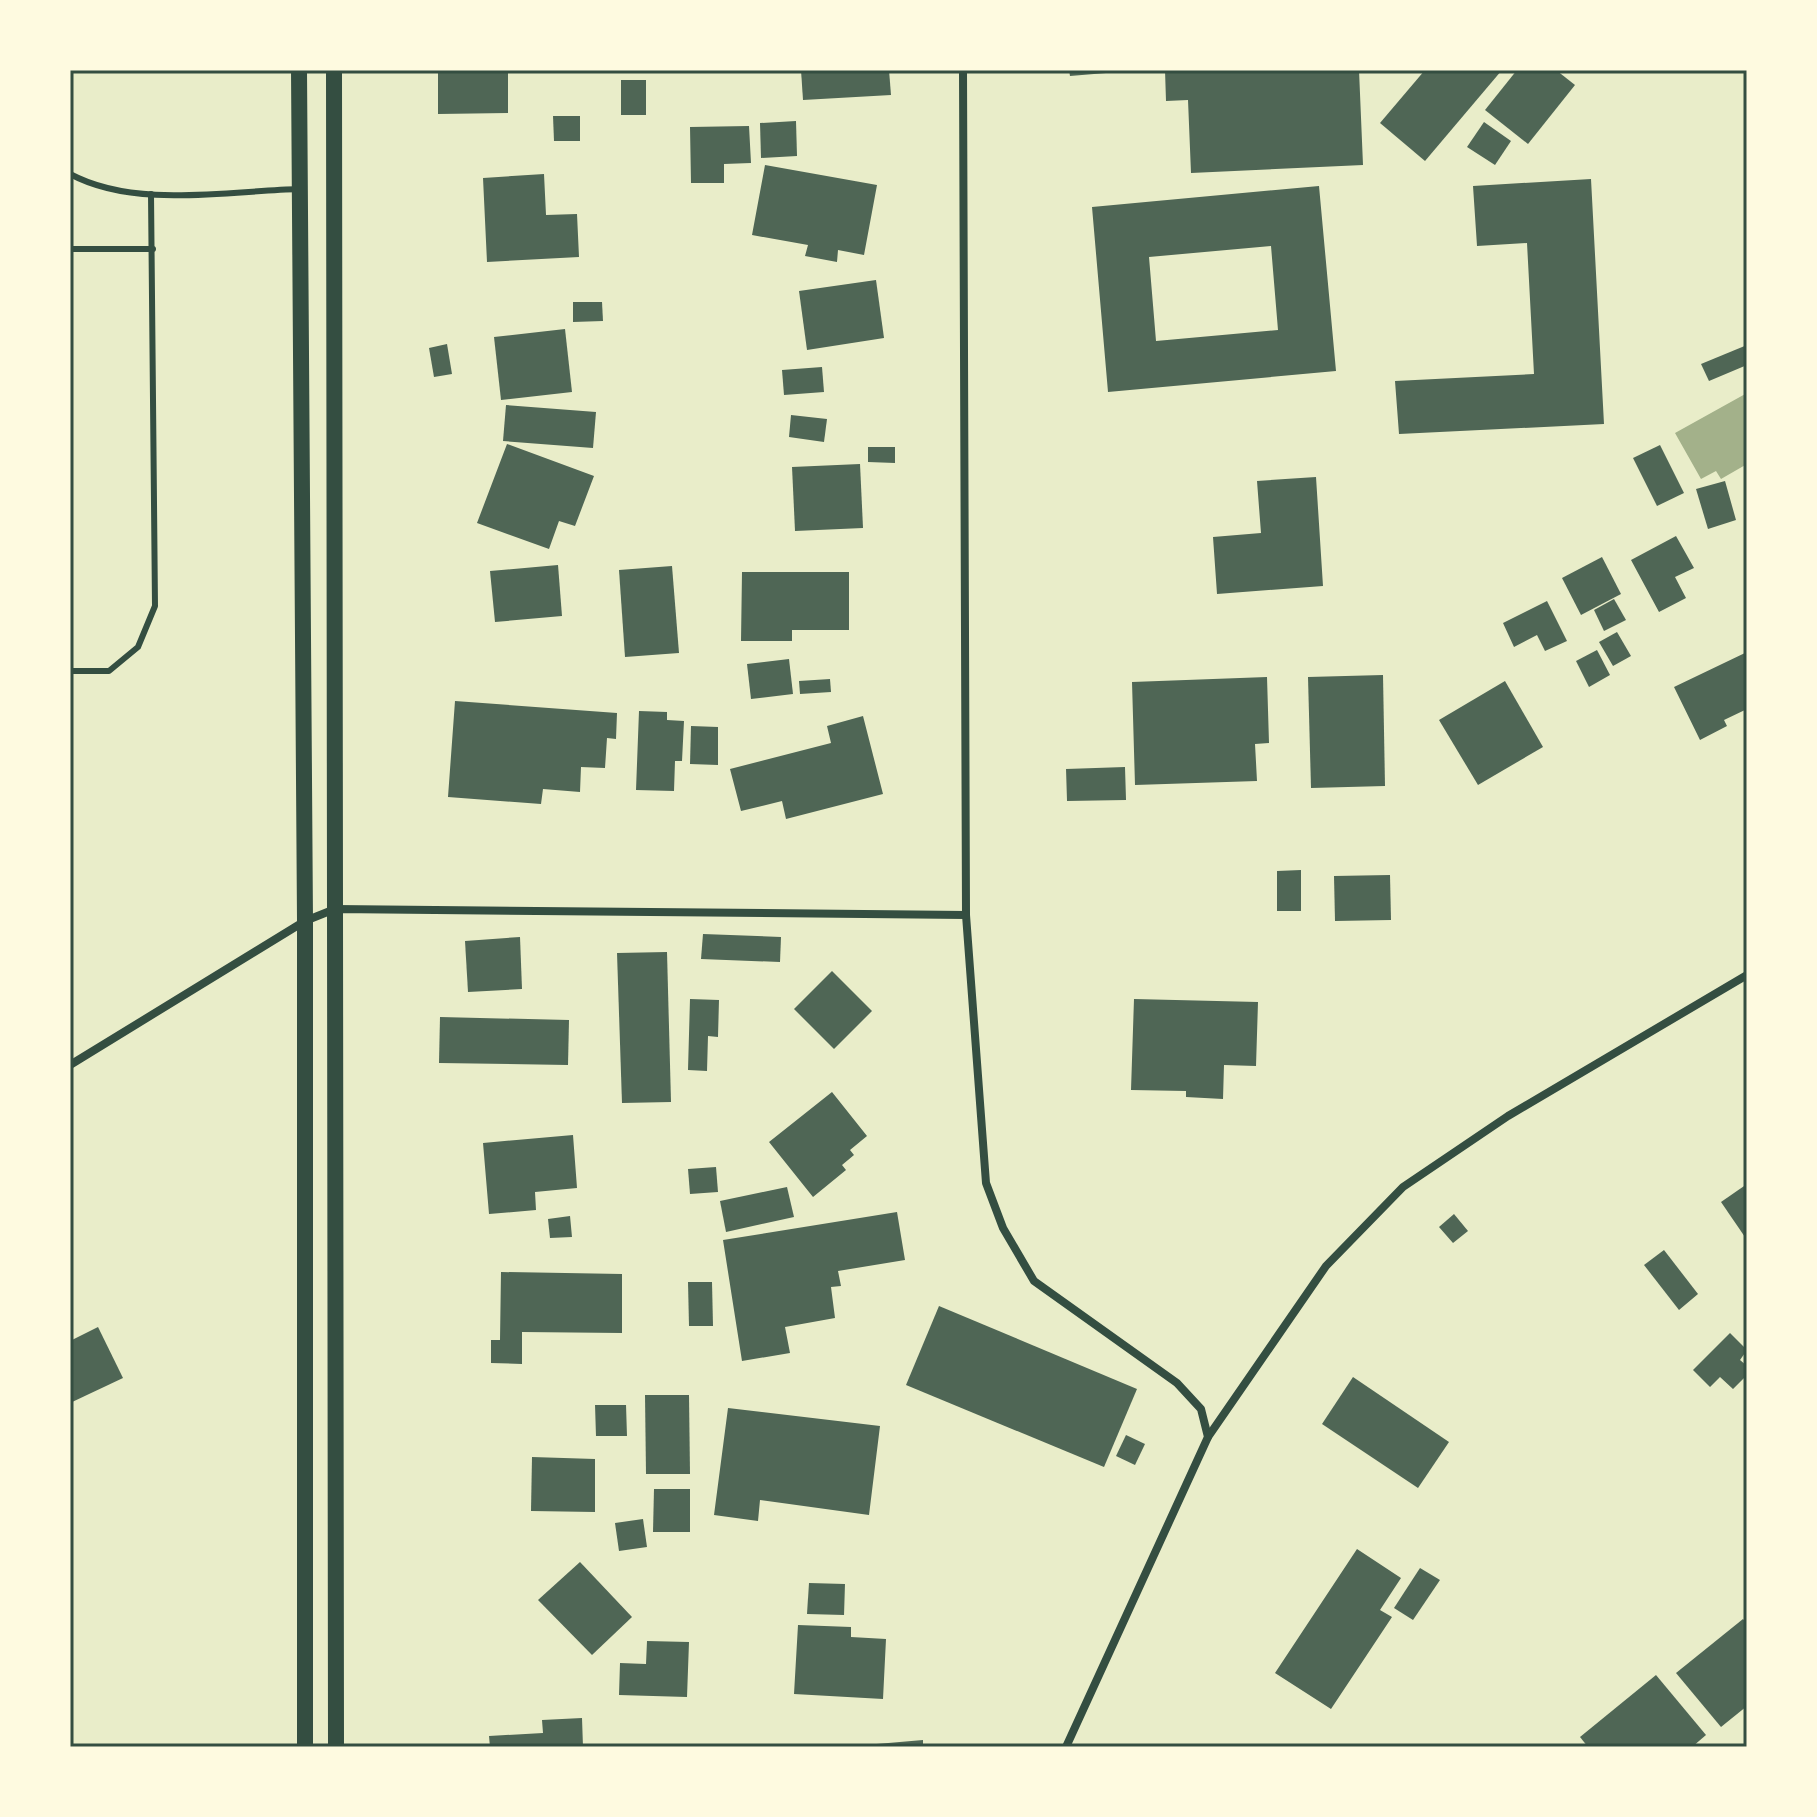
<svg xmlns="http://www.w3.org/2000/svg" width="1817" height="1817" font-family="Lato,sans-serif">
	<rect width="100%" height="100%" fill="#e9edc9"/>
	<!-- water -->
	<polygon fill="#a3b18a" points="1747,393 1747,464 1721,479 1716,471 1701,479 1675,433"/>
	<!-- building -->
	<g fill="#4f6655" fill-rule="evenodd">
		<polygon points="438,70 508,70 508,113 438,114"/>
		<polygon points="801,70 889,70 891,95 803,100"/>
		<polygon points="1069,70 1118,70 1118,72 1070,76"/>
		<polygon points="1165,70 1359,70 1363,165 1191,173 1188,100 1166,101"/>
		<polygon points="1425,70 1502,70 1425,161 1380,123"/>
		<polygon points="1517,70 1556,70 1575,85 1528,144 1485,110"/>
		<rect x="621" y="80" width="25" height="35"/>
		<polygon points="553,116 580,116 580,141 554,141"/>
		<polygon points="796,121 797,156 761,158 760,123"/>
		<polygon points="1484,122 1511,141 1495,165 1467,147"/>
		<polygon points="749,126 751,163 724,164 724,183 691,183 690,127"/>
		<polygon points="765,165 877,185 864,255 838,250 837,262 805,256 808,245 752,235"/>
		<polygon points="544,174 546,215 577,214 579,257 487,262 483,178"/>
		<polygon points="1591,179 1604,424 1399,434 1395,381 1534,374 1527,243 1477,246 1473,186"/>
		<path d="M1319,186l17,185 -228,21 -16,-185zM1271,246l7,84 -122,11 -7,-84z"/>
		<polygon points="876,280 884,338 807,350 799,291"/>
		<polygon points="573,302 602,302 603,321 573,322"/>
		<polygon points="565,329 572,392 501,400 494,337"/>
		<polygon points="447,344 452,374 434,377 429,348"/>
		<polygon points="1747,345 1747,365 1709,381 1701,364"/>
		<polygon points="822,367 824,392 784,395 782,370"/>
		<polygon points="506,405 596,412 593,448 503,441"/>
		<polygon points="791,415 827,419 824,442 789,437"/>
		<polygon points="507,444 594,476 575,526 559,521 549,549 477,523"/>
		<polygon points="1660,445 1684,493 1657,506 1633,458"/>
		<polygon points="868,447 895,447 895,463 868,462"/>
		<polygon points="860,464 863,528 795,531 792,467"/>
		<polygon points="1316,477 1323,586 1217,594 1213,537 1261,533 1257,481"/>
		<polygon points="1725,481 1736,520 1708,529 1696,489"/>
		<polygon points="1676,536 1694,568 1675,577 1686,598 1659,612 1631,560"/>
		<polygon points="1602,557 1621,594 1581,615 1562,578"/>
		<polygon points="558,565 562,616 495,622 490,571"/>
		<polygon points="672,566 679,653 625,657 619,570"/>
		<polygon points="742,572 849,572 849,630 792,630 792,641 741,641"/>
		<polygon points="1614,599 1626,620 1604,631 1594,610"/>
		<polygon points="1547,601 1567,641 1545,651 1537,635 1514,647 1503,623"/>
		<polygon points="1617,632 1631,656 1613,666 1599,642"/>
		<polygon points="1597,650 1610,675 1589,687 1576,661"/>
		<polygon points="1747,652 1747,709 1724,720 1727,726 1700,740 1674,687"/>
		<polygon points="789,659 793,694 751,699 747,664"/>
		<polygon points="1383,675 1385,786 1311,788 1308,677"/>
		<polygon points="1267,677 1269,743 1255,744 1257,781 1135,785 1132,682"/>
		<polygon points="830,679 831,692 800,694 799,681"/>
		<polygon points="1505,681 1543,747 1478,785 1439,720"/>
		<polygon points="455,701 617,713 616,739 607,738 605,768 581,767 580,792 543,789 541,804 448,797"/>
		<polygon points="639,711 667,712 667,720 684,721 682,761 675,761 674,791 636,790"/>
		<polygon points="863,716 883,794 786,819 782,801 741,811 730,769 831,743 827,726"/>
		<polygon points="691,726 718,727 718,765 690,764"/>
		<polygon points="1125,767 1126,800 1067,801 1066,769"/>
		<polygon points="1301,870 1301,911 1277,911 1277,871"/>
		<polygon points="1390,875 1391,920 1335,921 1334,876"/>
		<polygon points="703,934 781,937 780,962 701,959"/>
		<polygon points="520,937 522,989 468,992 465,941"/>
		<polygon points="667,952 671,1102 622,1103 617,953"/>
		<polygon points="832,971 872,1011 834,1049 794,1009"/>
		<polygon points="690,999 719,1000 718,1037 708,1036 707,1071 688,1070"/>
		<polygon points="1134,999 1258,1002 1256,1066 1224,1065 1223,1099 1186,1097 1186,1091 1131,1090"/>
		<polygon points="440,1017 569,1020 568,1065 439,1063"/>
		<polygon points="832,1092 867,1136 850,1150 854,1155 842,1165 846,1170 813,1197 769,1142"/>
		<polygon points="573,1135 577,1188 535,1192 536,1210 489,1214 483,1143"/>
		<polygon points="716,1167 718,1192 690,1194 688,1169"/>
		<polygon points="1747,1184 1747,1240 1721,1202"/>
		<polygon points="787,1187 794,1217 726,1232 720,1201"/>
		<polygon points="897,1212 905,1260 838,1271 841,1286 831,1287 835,1318 785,1327 790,1353 742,1361 723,1240"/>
		<polygon points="1454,1214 1468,1231 1453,1243 1439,1227"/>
		<polygon points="570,1216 572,1237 550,1238 548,1219"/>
		<polygon points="1664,1250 1698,1294 1679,1310 1644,1265"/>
		<polygon points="501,1272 622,1274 622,1333 522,1332 522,1364 491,1363 491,1340 500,1340"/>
		<polygon points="688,1282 712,1282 713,1326 689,1326"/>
		<polygon points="939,1306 1137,1389 1104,1467 906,1385"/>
		<polygon points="98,1327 123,1378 70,1403 70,1341"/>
		<polygon points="1730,1333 1747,1350 1740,1360 1747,1366 1747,1375 1733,1389 1720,1377 1710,1387 1693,1370"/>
		<polygon points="1353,1377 1449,1442 1418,1488 1322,1424"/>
		<polygon points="645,1395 689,1395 690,1474 646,1474"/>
		<polygon points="595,1405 626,1405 627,1436 596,1436"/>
		<polygon points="728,1408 880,1426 869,1515 760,1500 758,1521 714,1515"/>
		<polygon points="1126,1435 1145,1444 1135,1465 1116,1456"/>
		<polygon points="532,1457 595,1459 595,1512 531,1511"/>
		<polygon points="654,1489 690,1489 690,1532 653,1532"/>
		<polygon points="643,1519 647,1547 619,1551 615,1523"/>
		<polygon points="1357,1549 1401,1578 1380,1610 1392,1617 1331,1709 1275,1673"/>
		<polygon points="580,1562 632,1617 592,1655 538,1600"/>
		<polygon points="1420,1568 1440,1580 1413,1620 1394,1608"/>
		<polygon points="809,1583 845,1584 844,1615 807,1614"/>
		<polygon points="1743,1619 1747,1624 1747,1706 1721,1727 1676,1673"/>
		<polygon points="798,1625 851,1627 851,1637 886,1639 883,1699 794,1694"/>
		<polygon points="647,1641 689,1642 687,1697 619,1695 620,1663 646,1664"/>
		<polygon points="1656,1675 1706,1735 1692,1747 1588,1747 1580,1737"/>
		<polygon points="582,1718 583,1747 490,1747 489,1736 543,1733 542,1720"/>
		<polygon points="923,1740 923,1747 865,1747 865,1745"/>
	</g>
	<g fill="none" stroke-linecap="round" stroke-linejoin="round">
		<!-- service -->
		<g stroke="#344e41" stroke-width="6">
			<path d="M70,174c65,35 157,17 229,15"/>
			<polyline points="70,249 153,249"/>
			<polyline points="70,671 109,671 138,647 155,606 151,194"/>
		</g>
		<!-- minor -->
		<g stroke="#344e41" stroke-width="8">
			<polyline points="963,70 966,915 986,1183 1003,1228 1034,1281 1177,1383 1201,1409 1208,1437 1066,1747"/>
			<polyline points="70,1065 305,921 335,909 966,915"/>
			<polyline points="1208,1437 1326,1266 1403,1187 1508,1116 1747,975"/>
		</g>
		<!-- secondary -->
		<g stroke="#344e41" stroke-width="16">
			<polyline points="299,70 305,921 305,1747"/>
			<polyline points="334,70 336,1747"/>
		</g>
	</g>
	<!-- border -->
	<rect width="1817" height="1817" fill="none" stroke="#fefae0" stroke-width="144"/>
	<rect x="72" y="72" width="1673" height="1673" fill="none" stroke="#344e41" stroke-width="3"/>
</svg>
